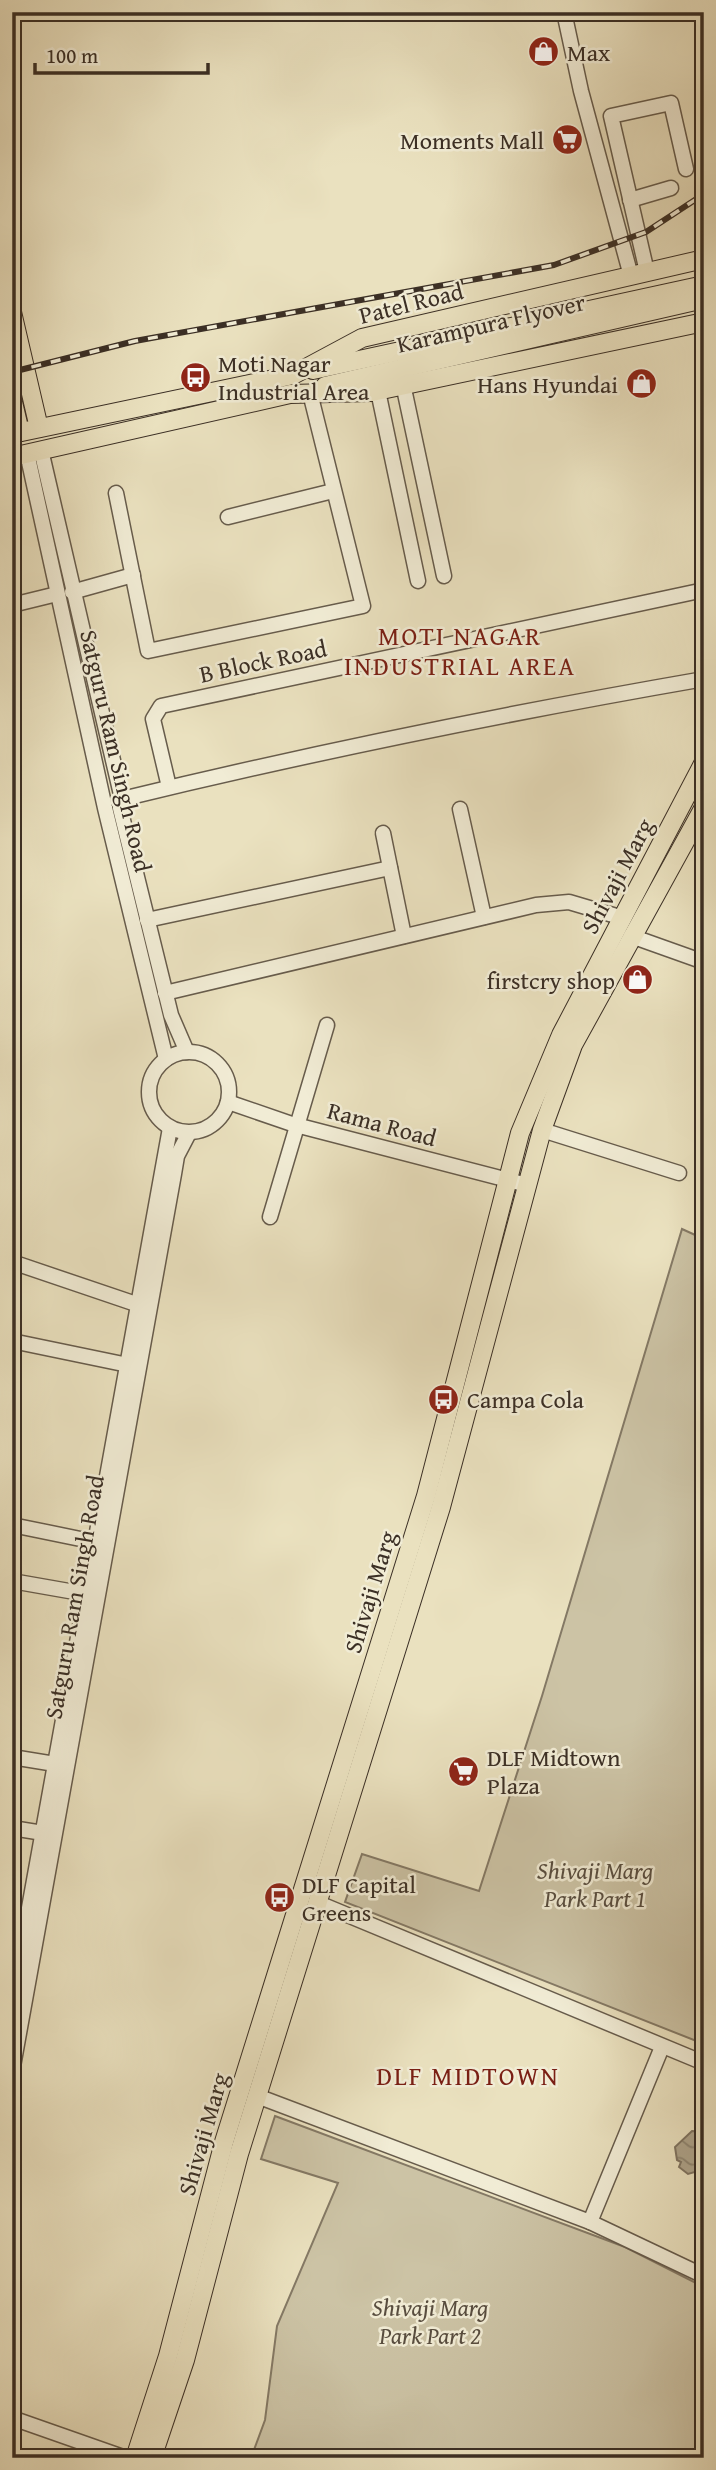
<svg xmlns="http://www.w3.org/2000/svg" width="716" height="2470" font-family="'Gentium Book Plus',serif">
	<defs>
		<pattern id="water-waves" width="16" height="10" patternUnits="userSpaceOnUse" patternTransform="scale(1.75)"><rect width="16" height="10" fill="#aea48b"/><path d="M0 5q4-4 8 0t8 0" fill="none" stroke="#8f8671"/></pattern>
	</defs>
	<rect width="100%" height="100%" fill="#eae1bf"/>
	<filter id="stains"><feTurbulence type="fractalNoise" baseFrequency=".00286" numOctaves="4"/><feColorMatrix values="0 0 0 0 .2 0 0 0 0 .09 0 0 0 0 .02 0 0 0 .5 -.17"/></filter>
	<radialGradient id="worn" r=".72"><stop offset=".6" stop-color="#630" stop-opacity="0"/><stop offset="1" stop-color="#630" stop-opacity=".3"/></radialGradient>
	<!-- green -->
	<g fill="#ccc3a5" stroke="#847965" stroke-width="2">
		<polygon points="682,1229 704,1239 704,2044 345,1902 362,1854 479,1891 542,1696"/>
		<polygon points="275,2116 625,2247 704,2287 704,2458 251,2458 265,2420 277,2326 338,2183 261,2159"/>
	</g>
	<!-- water -->
	<polygon fill="url(#water-waves)" stroke="#807562" stroke-width="2" points="692,2131 704,2132 704,2165 702,2170 688,2174 679,2167 681,2162 677,2160 675,2147"/>
	<g fill="none" stroke-linecap="round" stroke-linejoin="round">
		<defs>
			<g id="minor">
				<polyline points="564,12 581,91 631,276"/>
				<polyline points="630,200 671,188"/>
				<polyline points="647,272 611,116 671,103 686,169"/>
				<polyline points="403,384 444,576"/>
				<polyline points="378,391 418,581"/>
				<polyline points="41,450 122,799 120,808 171,1015 187,1052"/>
				<polyline points="27,453 105,808 166,1059"/>
				<polyline points="116,493 148,651 363,606 310,393"/>
				<polyline points="228,517 333,491"/>
				<polyline points="72,592 133,575"/>
				<polyline points="12,605 57,594"/>
				<polyline points="169,787 153,719 161,706 704,590"/>
				<path d="M122,799c193,-47 386,-86 582,-120"/>
				<polyline points="460,809 484,917"/>
				<polyline points="383,833 404,936"/>
				<polyline points="147,920 390,868"/>
				<polyline points="631,936 704,962"/>
				<polyline points="165,993 536,905 569,902 623,918"/>
				<circle cx="189" cy="1092" r="40"/>
				<polyline points="228,1102 292,1124 527,1185"/>
				<polyline points="542,1130 679,1173"/>
				<polyline points="270,1217 327,1025"/>
				<polyline points="12,1262 139,1305"/>
				<polyline points="12,1341 128,1365"/>
				<polyline points="12,1525 95,1542"/>
				<polyline points="12,1581 86,1594"/>
				<polyline points="12,1757 55,1764"/>
				<polyline points="12,1828 43,1833"/>
				<polyline points="316,1902 704,2063"/>
				<polyline points="12,1918 27,1920"/>
				<polyline points="12,2002 170,1128"/>
				<polyline points="12,2072 174,1174 177,1156 189,1133"/>
				<polyline points="257,2096 590,2222 662,2047"/>
				<polyline points="590,2222 704,2276"/>
				<polyline points="12,2418 126,2458"/>
			</g>
			<g id="major">
				<polyline points="12,312 39,428"/>
				<polyline points="313,370 704,285"/>
				<polyline points="325,386 704,299"/>
				<polyline points="12,398 20,432"/>
				<polyline points="12,434 293,375 362,338 704,259"/>
				<polyline points="12,457 290,394 372,392 704,322"/>
				<polyline points="135,2458 168,2356 224,2142 426,1496 520,1133 561,1035 704,762"/>
				<polyline points="152,2458 185,2360 239,2154 441,1507 542,1130 573,1045 704,807"/>
			</g>
		</defs>
		<!-- minor casing -->
		<use href="#minor" stroke="#675c4c" stroke-width="17"/>
		<!-- major casing -->
		<use href="#major" stroke="#3b2f25" stroke-width="20"/>
		<!-- minor -->
		<use href="#minor" stroke="#f1ecd5" stroke-width="14"/>
		<!-- major -->
		<use href="#major" stroke="#eae1bf" stroke-width="18"/>
		<defs>
			<polyline id="rail" points="12,372 135,341 554,265 646,232 704,194"/>
		</defs>
		<!-- rail casing -->
		<use href="#rail" stroke="#3b2f25" stroke-width="6"/>
		<!-- rail -->
		<use href="#rail" stroke="#f1ecd5" stroke-width="3.5" stroke-dasharray="10" stroke-linecap="butt"/>
	</g>
	<!-- icons -->
	<defs>
		<symbol id="shop-disc" viewBox="-11 -11 22 22"><circle r="9.5" fill="#8f2418" stroke="#f1ecd5"/><path d="M-5-2.5h2.3a2.7 3.5 0 0 1 5.4 0H5L5.5 6h-11ZM-1.5-2.5h3a1.5 2.3 0 0 0-3 0Z" fill="#fff"/></symbol>
		<symbol id="supermarket-disc" viewBox="-11 -11 22 22"><circle r="9.5" fill="#8f2418" stroke="#f1ecd5"/><path d="M-6-5.5h2.5l.6 2H6L4.5 2H-2.5L-4.4-4H-6ZM-1.5 3.2a1.3 1.3 0 1 0 .1 0ZM3 3.2a1.3 1.3 0 1 0 .1 0Z" fill="#fff"/></symbol>
		<symbol id="bus-disc" viewBox="-11 -11 22 22"><circle r="9.5" fill="#8f2418" stroke="#f1ecd5"/><path d="M-5-6H5V4H4V6H2V4H-2V6H-4V4H-5ZM-3.5-4V0h7V-4ZM-3.5 1.2v1.5H-2V1.2ZM2 1.2v1.5H3.5V1.2Z" fill="#fff"/></symbol>
	</defs>
	<g fill-rule="evenodd">
		<use href="#shop-disc" x="526" y="34" width="35" height="35"/>
		<use href="#supermarket-disc" x="550" y="122" width="35" height="35"/>
		<use href="#bus-disc" x="178" y="360" width="35" height="35"/>
		<use href="#shop-disc" x="624" y="366" width="35" height="35"/>
		<use href="#shop-disc" x="620" y="962" width="35" height="35"/>
		<use href="#bus-disc" x="426" y="1382" width="35" height="35"/>
		<use href="#supermarket-disc" x="446" y="1754" width="35" height="35"/>
		<use href="#bus-disc" x="262" y="1880" width="35" height="35"/>
	</g>
	<g text-anchor="middle" dominant-baseline="central" stroke-width="5" stroke-linejoin="round" paint-order="stroke">
		<!-- poi labels -->
		<g font-size="24" fill="#3b2f25" stroke="#f1ecd5" text-anchor="start">
			<text x="567" y="52">Max</text>
			<text x="544" y="140" text-anchor="end">Moments Mall</text>
			<text x="218" y="363">Moti Nagar<tspan x="218" dy="28">Industrial Area</tspan></text>
			<text x="618" y="384" text-anchor="end">Hans Hyundai</text>
			<text x="615" y="980" text-anchor="end">firstcry shop</text>
			<text x="467" y="1399">Campa Cola</text>
			<text x="487" y="1757">DLF Midtown<tspan x="487" dy="28">Plaza</tspan></text>
			<text x="302" y="1884">DLF Capital<tspan x="302" dy="28">Greens</tspan></text>
		</g>
		<!-- street labels -->
		<g font-size="24" fill="#3b2f25" stroke="#f1ecd5">
			<text transform="translate(411 303) rotate(-14)">Patel Road</text>
			<text transform="translate(491 323) rotate(-13)">Karampura Flyover</text>
			<text transform="translate(263 661) rotate(-12)">B Block Road</text>
			<text transform="translate(116 751) rotate(77)">Satguru Ram Singh Road</text>
			<text transform="translate(617 876) rotate(-62)">Shivaji Marg</text>
			<text transform="translate(382 1124) rotate(15)">Rama Road</text>
			<text transform="translate(370 1592) rotate(-73)">Shivaji Marg</text>
			<text transform="translate(74 1597) rotate(-80)">Satguru Ram Singh Road</text>
			<text transform="translate(203 2134) rotate(-74)">Shivaji Marg</text>
		</g>
		<!-- park labels -->
		<g font-size="24" font-style="italic" fill="#584d3f" stroke="#f1ecd5">
			<text x="595" y="1870">Shivaji Marg<tspan x="595" dy="28">Park Part 1</tspan></text>
			<text x="430" y="2307">Shivaji Marg<tspan x="430" dy="28">Park Part 2</tspan></text>
		</g>
		<!-- neighbourhood labels -->
		<g font-size="26" letter-spacing="2" fill="#7a1f14" stroke="#f1ecd5">
			<text x="460" y="635">MOTI NAGAR<tspan x="460" dy="30">INDUSTRIAL AREA</tspan></text>
			<text x="468" y="2075">DLF MIDTOWN</text>
		</g>
	</g>
	<!-- margin -->
	<rect width="716" height="2470" fill="none" stroke="#eae1bf" stroke-width="42"/>
	<rect x="14" y="14" width="688" height="2442" fill="none" stroke="#3b2f25" stroke-width="3.5"/>
	<rect x="21" y="21" width="674" height="2428" fill="none" stroke="#3b2f25" stroke-width="2"/>
	<!-- scale -->
	<path d="M35 63v10h173v-10" fill="none" stroke="#3b2f25" stroke-width="3.5"/>
	<text x="46" y="63" font-size="21" fill="#3b2f25" stroke="#f1ecd5" stroke-width="5" paint-order="stroke">100 m</text>
	<rect width="100%" height="100%" filter="url(#stains)"/>
	<rect width="100%" height="100%" fill="url(#worn)"/>
</svg>
